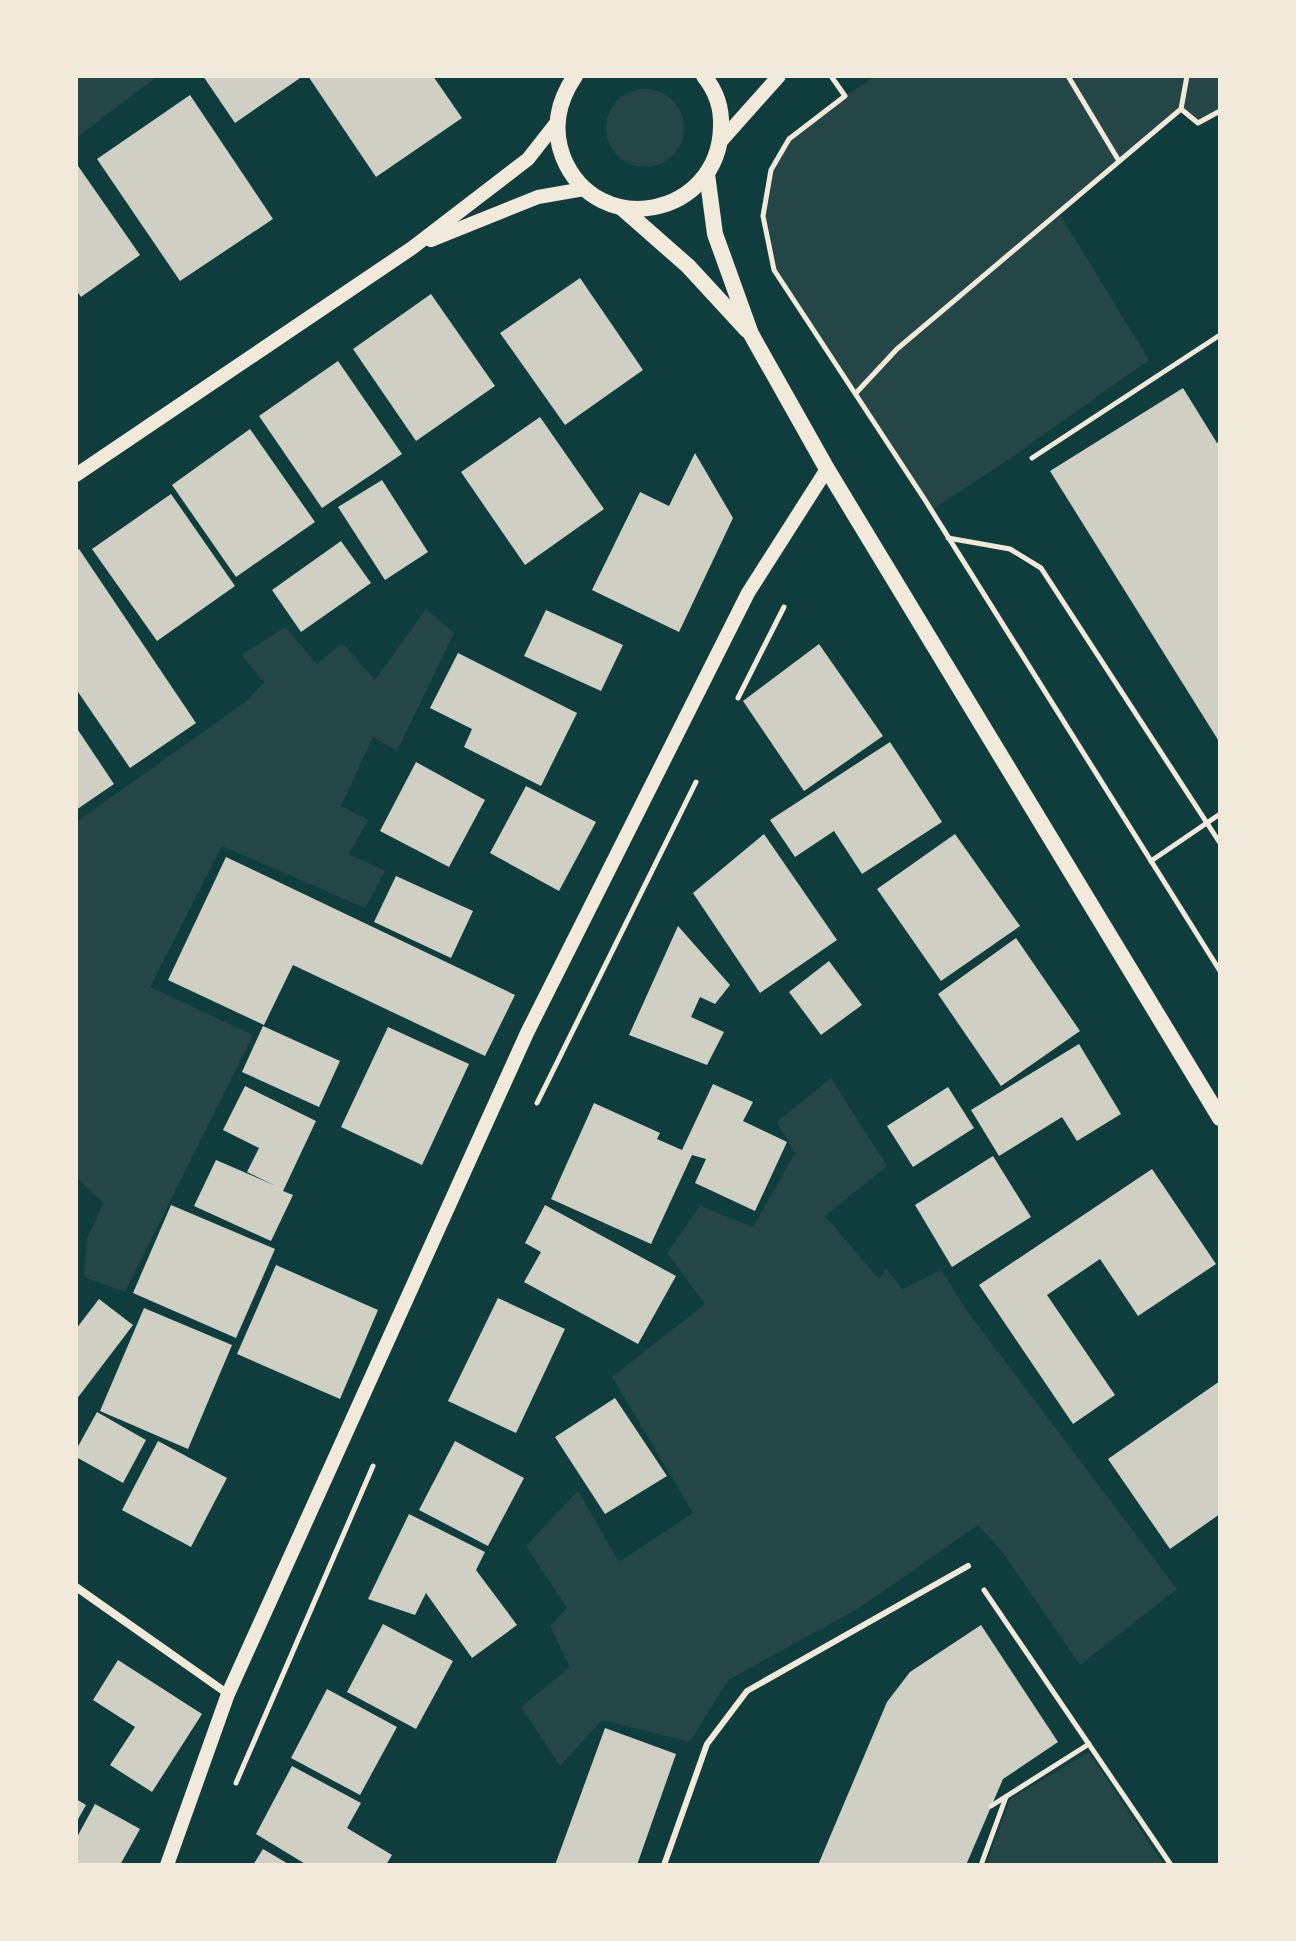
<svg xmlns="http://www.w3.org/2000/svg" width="1296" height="1941" font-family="Karla,sans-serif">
	<rect width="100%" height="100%" fill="#0f3d3e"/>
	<!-- green -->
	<g fill="#244646">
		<polygon points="76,76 158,76 76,138"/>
		<polygon points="876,76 1220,76 1220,111 1198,123 1180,109 1059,213 1149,360 1009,459 931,510 774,270 763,216 771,170 789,139 845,96"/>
		<circle cx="645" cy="128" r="39"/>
		<polygon points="426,609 454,633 397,751 373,737 341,806 368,820 349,854 385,871 365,908 222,846 150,987 253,1035 125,1292 84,1277 87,1239 103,1203 76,1177 76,822 247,701 264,682 241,655 285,627 317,664 342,643 375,680"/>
		<polygon points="831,1078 887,1166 825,1216 879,1279 886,1269 903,1289 941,1270 967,1311 1177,1589 1080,1665 1001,1550 978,1525 859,1608 728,1680 690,1742 602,1720 560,1766 521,1707 570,1667 550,1626 567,1608 526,1546 578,1491 619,1562 693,1513 612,1377 705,1304 667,1253 700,1206 753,1227 795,1153 777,1122"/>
		<polygon points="1089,1752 1164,1865 986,1865 1010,1799"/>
	</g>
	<!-- building -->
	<g fill="#cfcfc3">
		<polygon points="203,76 303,76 235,123"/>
		<polygon points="308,76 433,76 462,118 376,177"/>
		<polygon points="190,95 273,219 180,281 97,159"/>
		<polygon points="76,163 140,255 81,297 76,290"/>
		<polygon points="580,278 643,370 565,425 500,333"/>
		<polygon points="431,294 495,386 416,441 353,349"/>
		<polygon points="338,361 402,454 322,508 259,416"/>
		<polygon points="1183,388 1217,443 1220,441 1220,743 1050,471"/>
		<polygon points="540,417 604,509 525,565 461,472"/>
		<polygon points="250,429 315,522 236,577 172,485"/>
		<polygon points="695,453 733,518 679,632 592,590 640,492 669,506"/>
		<polygon points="382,480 428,552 385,580 338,507"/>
		<polygon points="171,494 235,586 157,641 92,549"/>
		<polygon points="341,541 371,583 301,632 272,590"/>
		<polygon points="79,549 196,723 130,768 76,689 76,551"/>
		<polygon points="546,610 623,645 601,691 524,656"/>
		<polygon points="819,644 883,736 804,791 743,701"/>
		<polygon points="458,653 577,713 541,786 464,747 472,729 430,708"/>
		<polygon points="76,727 114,784 76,810"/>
		<polygon points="890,742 942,822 862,874 834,831 795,857 770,820"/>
		<polygon points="416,762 485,800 449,867 380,831"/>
		<polygon points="526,786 596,822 559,891 490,853"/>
		<polygon points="764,834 837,940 760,993 693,893"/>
		<polygon points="955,834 1020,926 941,981 877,889"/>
		<polygon points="226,857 515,995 485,1056 293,965 264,1025 168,980"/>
		<polygon points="396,876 473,911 451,958 374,922"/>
		<polygon points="678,926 730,985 715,1004 700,997 691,1017 724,1032 707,1065 629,1035"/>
		<polygon points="1016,938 1080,1031 1001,1086 938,994"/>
		<polygon points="829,961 862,1005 821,1035 789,992"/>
		<polygon points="263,1026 340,1061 319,1107 242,1072"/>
		<polygon points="388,1027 469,1064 422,1165 341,1127"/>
		<polygon points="1079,1044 1121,1114 1077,1141 1062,1117 999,1156 971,1110"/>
		<polygon points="713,1084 753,1102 743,1121 787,1142 755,1211 695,1183 706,1159 692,1155 651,1244 551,1199 594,1103 660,1133 657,1139 682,1150"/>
		<polygon points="245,1086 316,1121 283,1191 293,1195 271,1241 194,1206 216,1160 276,1186 247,1172 259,1148 223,1130"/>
		<polygon points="948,1087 974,1128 913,1167 887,1126"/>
		<polygon points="993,1156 1031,1217 952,1267 915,1205"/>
		<polygon points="1152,1169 1216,1264 1138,1316 1100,1259 1047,1295 1115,1395 1073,1424 979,1285"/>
		<polygon points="171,1205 275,1249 236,1338 133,1293"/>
		<polygon points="545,1205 676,1276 638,1344 524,1282 541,1252 525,1243"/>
		<polygon points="276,1265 378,1310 340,1399 237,1354"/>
		<polygon points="498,1298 565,1329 516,1433 448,1401"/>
		<polygon points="99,1299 133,1325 76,1400 76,1329"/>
		<polygon points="144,1308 232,1345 188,1449 100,1411"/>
		<polygon points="1220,1381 1220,1514 1170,1549 1108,1459"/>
		<polygon points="615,1398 667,1476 605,1514 555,1437"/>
		<polygon points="97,1412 146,1440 123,1483 76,1457 76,1450"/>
		<polygon points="158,1441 227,1478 191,1547 122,1510"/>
		<polygon points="455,1441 524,1478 488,1546 419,1510"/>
		<polygon points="409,1514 485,1552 476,1570 517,1625 472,1658 426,1593 415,1615 368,1599"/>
		<polygon points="383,1624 453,1661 416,1729 347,1692"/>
		<polygon points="981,1625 1058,1742 1003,1779 966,1865 818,1865 887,1702 910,1672"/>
		<polygon points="118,1660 202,1714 152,1792 110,1765 135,1727 93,1700"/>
		<polygon points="327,1689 397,1727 360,1795 291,1758"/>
		<polygon points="605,1728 676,1754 637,1865 555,1865"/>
		<polygon points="292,1766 361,1803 347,1828 392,1855 386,1865 307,1865 256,1834"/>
		<polygon points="76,1799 86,1805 76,1823"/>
		<polygon points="95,1804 140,1829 120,1865 76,1865 76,1839"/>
		<polygon points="263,1849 290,1865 253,1865"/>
	</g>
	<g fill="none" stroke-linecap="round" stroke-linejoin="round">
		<!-- path -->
		<g stroke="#f1e9da" stroke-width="5">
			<polyline points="831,76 845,96 789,139 771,170 763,216 774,270 925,500 1220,971"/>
			<polyline points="1068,76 1119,161"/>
			<polyline points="1181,109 1198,123 1220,111"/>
			<polyline points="856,393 897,349 1181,109 1187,76"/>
			<polyline points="1032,458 1220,335"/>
			<polyline points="948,538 1010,549 1041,568 1220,843"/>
			<polyline points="738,698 784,607"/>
			<polyline points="1151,861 1220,814"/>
			<polyline points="537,1103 696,782"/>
			<polyline points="984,1590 1171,1865"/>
			<polyline points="236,1783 373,1466"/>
			<polyline points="991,1806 1089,1744"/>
			<polyline points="981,1865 1006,1797"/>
		</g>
		<!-- service -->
		<polyline stroke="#f1e9da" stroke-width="6" points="664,1865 707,1744 747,1691 968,1566"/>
		<!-- minor -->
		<polyline stroke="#f1e9da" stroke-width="8" points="76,1587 228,1694"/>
		<!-- tertiary -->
		<g stroke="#f1e9da" stroke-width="14">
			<polyline points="721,141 779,76"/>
			<polyline points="431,240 538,197 584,189"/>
			<polyline points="76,475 412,248 528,159 557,122"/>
			<polyline points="167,1865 228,1694 527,1033 748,593 827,469"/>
		</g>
		<!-- secondary -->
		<g stroke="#f1e9da" stroke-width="16">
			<path d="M575,76c-17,25 -23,52 -12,81 34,84 156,60 158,-30 1,-19 -5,-36 -17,-51"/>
			<polyline points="707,174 715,234 751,334 827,469 1220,1118"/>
			<polyline points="622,208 688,266 747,330"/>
		</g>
	</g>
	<!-- border -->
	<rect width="1296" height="1941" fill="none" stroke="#f1e9da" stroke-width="156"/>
</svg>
